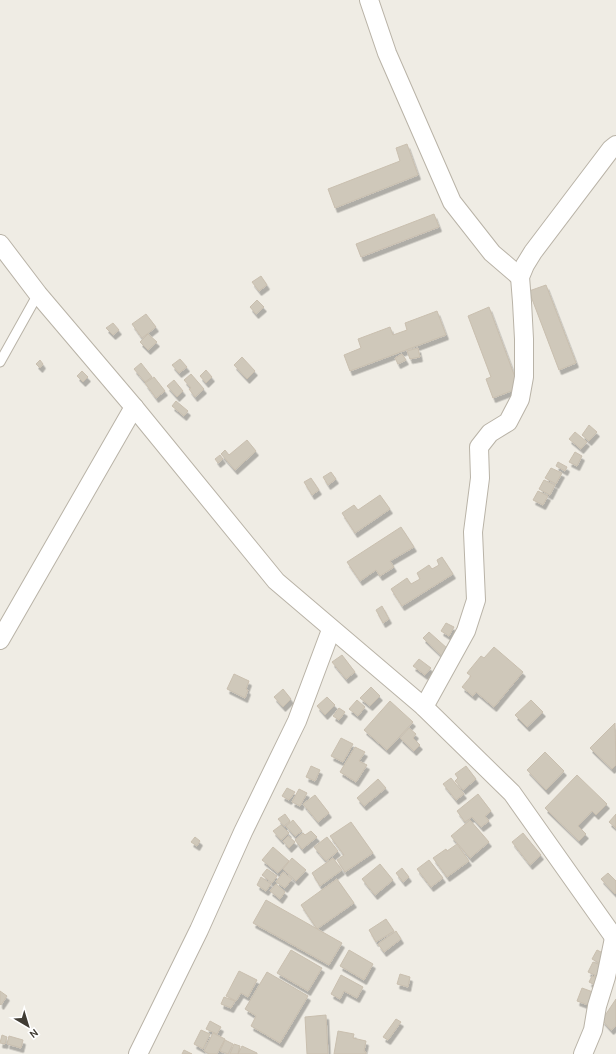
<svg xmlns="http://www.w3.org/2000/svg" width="616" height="1054" font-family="Karla,sans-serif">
	<defs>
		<filter id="shadow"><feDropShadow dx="2.5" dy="4.5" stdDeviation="0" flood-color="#0004"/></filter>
	</defs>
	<rect width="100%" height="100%" fill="#efece4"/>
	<!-- building -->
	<g fill="#cfc8ba" stroke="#c9bfaf" filter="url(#shadow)">
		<polygon points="407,144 418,175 335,208 328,189 400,161 396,148"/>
		<polygon points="434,214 439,227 361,257 356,244"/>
		<polygon points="261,276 267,285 259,291 252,282"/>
		<polygon points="546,285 576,363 559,370 529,291"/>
		<polygon points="257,300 264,307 256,314 250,307"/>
		<polygon points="489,307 519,388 493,398 486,379 491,377 468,316"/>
		<polygon points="437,311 446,335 350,371 344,355 361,348 358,339 390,327 393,335 407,330 405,323"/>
		<polygon points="146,314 156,327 142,338 132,324"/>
		<polygon points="113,323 119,330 113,335 106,328"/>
		<polygon points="148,334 157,342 148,350 140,342"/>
		<polygon points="418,348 420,357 410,359 407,351"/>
		<polygon points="402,354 406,360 398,364 395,358"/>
		<polygon points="242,357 255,371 247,379 234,365"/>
		<polygon points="180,359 187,367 179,373 172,365"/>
		<polygon points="40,360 43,364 40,368 36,364"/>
		<polygon points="141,363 152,377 145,382 134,369"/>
		<polygon points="206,370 212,377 206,383 200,376"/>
		<polygon points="82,371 88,377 83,382 77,376"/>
		<polygon points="191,374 204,389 195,397 189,389 191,388 184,380"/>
		<polygon points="154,377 165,391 156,398 145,383"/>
		<polygon points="174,380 183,391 177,397 167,386"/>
		<polygon points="176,401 188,411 184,416 172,406"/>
		<polygon points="589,425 597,432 589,441 582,435"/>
		<polygon points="575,432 587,442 581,449 569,439"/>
		<polygon points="247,440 256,451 235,470 221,454 225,450 229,455"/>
		<polygon points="575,452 582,456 577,466 569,462"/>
		<polygon points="220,455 223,459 218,463 215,459"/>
		<polygon points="558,462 567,467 565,471 556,466"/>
		<polygon points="551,468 562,473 556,484 545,478"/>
		<polygon points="331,472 336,479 328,485 323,477"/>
		<polygon points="311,478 319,490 312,495 304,482"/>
		<polygon points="544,480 555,485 550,495 539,489"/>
		<polygon points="538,491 548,496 543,505 533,500"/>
		<polygon points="380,495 390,509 355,533 342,513 354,505 358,510"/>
		<polygon points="401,527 414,547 390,561 394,567 380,576 376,570 360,581 347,562"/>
		<polygon points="442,557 453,574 402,606 391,589 407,578 411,584 420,579 417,573 429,565 432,569 439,565 437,560"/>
		<polygon points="382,606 389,619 383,623 376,610"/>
		<polygon points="446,623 454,627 449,636 441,631"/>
		<polygon points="429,632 448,649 442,656 423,638"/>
		<polygon points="494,647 523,672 494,707 476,692 473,696 462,687 471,676 467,673 481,656 484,658"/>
		<polygon points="342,655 355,672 346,679 332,662"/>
		<polygon points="419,659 431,668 425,675 413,666"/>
		<polygon points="234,674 249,681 246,689 248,690 245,698 227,689"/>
		<polygon points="371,687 380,696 370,706 360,698"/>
		<polygon points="283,689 291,699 283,707 274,697"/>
		<polygon points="327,697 335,705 325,715 317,706"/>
		<polygon points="357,700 365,707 358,716 349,709"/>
		<polygon points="531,700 543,712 527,727 515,715"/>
		<polygon points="390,701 413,722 387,750 364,730"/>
		<polygon points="339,708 345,712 339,720 333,716"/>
		<polygon points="615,723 616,765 612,769 590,748"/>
		<polygon points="409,728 416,734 413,738 420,745 414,751 400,738"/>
		<polygon points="341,738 353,744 343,762 331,756"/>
		<polygon points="355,747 365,752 359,761 367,765 356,782 340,772"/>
		<polygon points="545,752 564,771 546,790 527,770"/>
		<polygon points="311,766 320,770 315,781 306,777"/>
		<polygon points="466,766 476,779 463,790 455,781 458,778 455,774"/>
		<polygon points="577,775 607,804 596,815 592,811 578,826 586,834 579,841 545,808"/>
		<polygon points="451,778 464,794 456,800 443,784"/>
		<polygon points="378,779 386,788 364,806 357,798"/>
		<polygon points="287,788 295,792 289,800 282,796"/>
		<polygon points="299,789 307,793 300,806 292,802"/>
		<polygon points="478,794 491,811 485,816 489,821 481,827 472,817 465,822 457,811"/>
		<polygon points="315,795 329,813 318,822 303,804"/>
		<polygon points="285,814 290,821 284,826 278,819"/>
		<polygon points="616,814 616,828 609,822"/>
		<polygon points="293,820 302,831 295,836 286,826"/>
		<polygon points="470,820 489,842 470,858 451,836"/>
		<polygon points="351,822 373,853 345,872 337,860 344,855 330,836"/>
		<polygon points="281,825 289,833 281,840 273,831"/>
		<polygon points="311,831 317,837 302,849 295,840 303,833 305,835"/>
		<polygon points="523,833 541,855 530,865 512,842"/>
		<polygon points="288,836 295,842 289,848 283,841"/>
		<polygon points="195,837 200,841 197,846 191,842"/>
		<polygon points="327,837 338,851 326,861 314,847"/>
		<polygon points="457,844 469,861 447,877 433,858 446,849 447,851"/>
		<polygon points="273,847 289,861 278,873 262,860"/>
		<polygon points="292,858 306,870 296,881 283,869"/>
		<polygon points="333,858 342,870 320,886 312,873"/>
		<polygon points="429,860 443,878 431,887 417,869"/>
		<polygon points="380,864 393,880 375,895 362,879"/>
		<polygon points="402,868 409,877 403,882 396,873"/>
		<polygon points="267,869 277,876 272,883 262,875"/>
		<polygon points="283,872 292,879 285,888 276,882"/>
		<polygon points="608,873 616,881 616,893 615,894 601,879"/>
		<polygon points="261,877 271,884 266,891 257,885"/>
		<polygon points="337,879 354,903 317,929 301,905"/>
		<polygon points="276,884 285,892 280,899 270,891"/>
		<polygon points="266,900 342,943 329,965 253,923"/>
		<polygon points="386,919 394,931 376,942 369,930"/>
		<polygon points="396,931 401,939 384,952 378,944"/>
		<polygon points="291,950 322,968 308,991 277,973"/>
		<polygon points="349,950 373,964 364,980 340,966"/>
		<polygon points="597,950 609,956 604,966 592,959"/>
		<polygon points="593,962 603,966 599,977 588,972"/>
		<polygon points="239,971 257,980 248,997 241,993 236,1001 226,996"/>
		<polygon points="267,972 308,996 280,1043 251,1026 256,1016 245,1009"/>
		<polygon points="400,974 410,977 408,987 397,984"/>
		<polygon points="341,975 363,987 357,998 344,991 340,999 331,994"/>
		<polygon points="592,976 598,978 595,985 589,982"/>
		<polygon points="582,988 593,992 588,1005 577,1001"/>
		<polygon points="0,991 7,996 1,1005 0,1004"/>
		<polygon points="224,997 235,1001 231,1008 221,1004"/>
		<polygon points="616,999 616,1026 611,1030 602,1020"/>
		<polygon points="326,1015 328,1054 307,1054 305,1017"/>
		<polygon points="396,1019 401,1022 388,1040 383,1037"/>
		<polygon points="210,1021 221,1027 217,1034 206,1029"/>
		<polygon points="201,1030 210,1034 203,1049 194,1044"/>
		<polygon points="338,1031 354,1034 353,1038 366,1041 364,1051 366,1052 366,1054 334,1054"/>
		<polygon points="213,1033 225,1039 217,1054 209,1054 204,1051"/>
		<polygon points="2,1035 7,1037 5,1044 0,1043"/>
		<polygon points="9,1036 23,1040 21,1048 7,1044"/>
		<polygon points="225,1040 233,1044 228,1054 220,1051"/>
		<polygon points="234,1044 240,1046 238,1054 230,1054"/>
		<polygon points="242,1046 257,1053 257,1054 238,1054"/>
		<polygon points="184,1050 192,1054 182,1054"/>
	</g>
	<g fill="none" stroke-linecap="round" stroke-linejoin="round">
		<defs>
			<polyline id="lane" points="0,362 38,294"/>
			<g id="street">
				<polyline points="369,0 387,53 452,202 492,253 520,277"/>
				<polyline points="0,244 38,294 134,407 276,581 424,707 512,793 616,940"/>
				<polyline points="0,640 134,407"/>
				<polyline points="424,707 466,631 476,600 473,532 480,478 479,447 490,433 508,422 520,399 524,377 524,339 522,302 520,277 525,265 533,252 611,149 616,145"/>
				<polyline points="138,1054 199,930 243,832 297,721 331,630"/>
				<polyline points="583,1054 593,1030 597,1006 606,977 614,938"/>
			</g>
		</defs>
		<!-- lane casing -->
		<use href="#lane" stroke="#b9b3a7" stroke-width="11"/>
		<!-- street casing -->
		<use href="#street" stroke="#b9b3a7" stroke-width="20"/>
		<!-- lane -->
		<use href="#lane" stroke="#fff" stroke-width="9"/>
		<!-- street -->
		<use href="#street" stroke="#fff" stroke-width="18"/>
	</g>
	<!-- north arrow -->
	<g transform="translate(28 1026) rotate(142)" stroke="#ffffff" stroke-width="3" paint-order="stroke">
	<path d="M0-3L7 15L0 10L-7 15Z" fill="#403c34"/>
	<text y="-6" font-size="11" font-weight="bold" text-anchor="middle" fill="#403c34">N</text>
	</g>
</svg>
